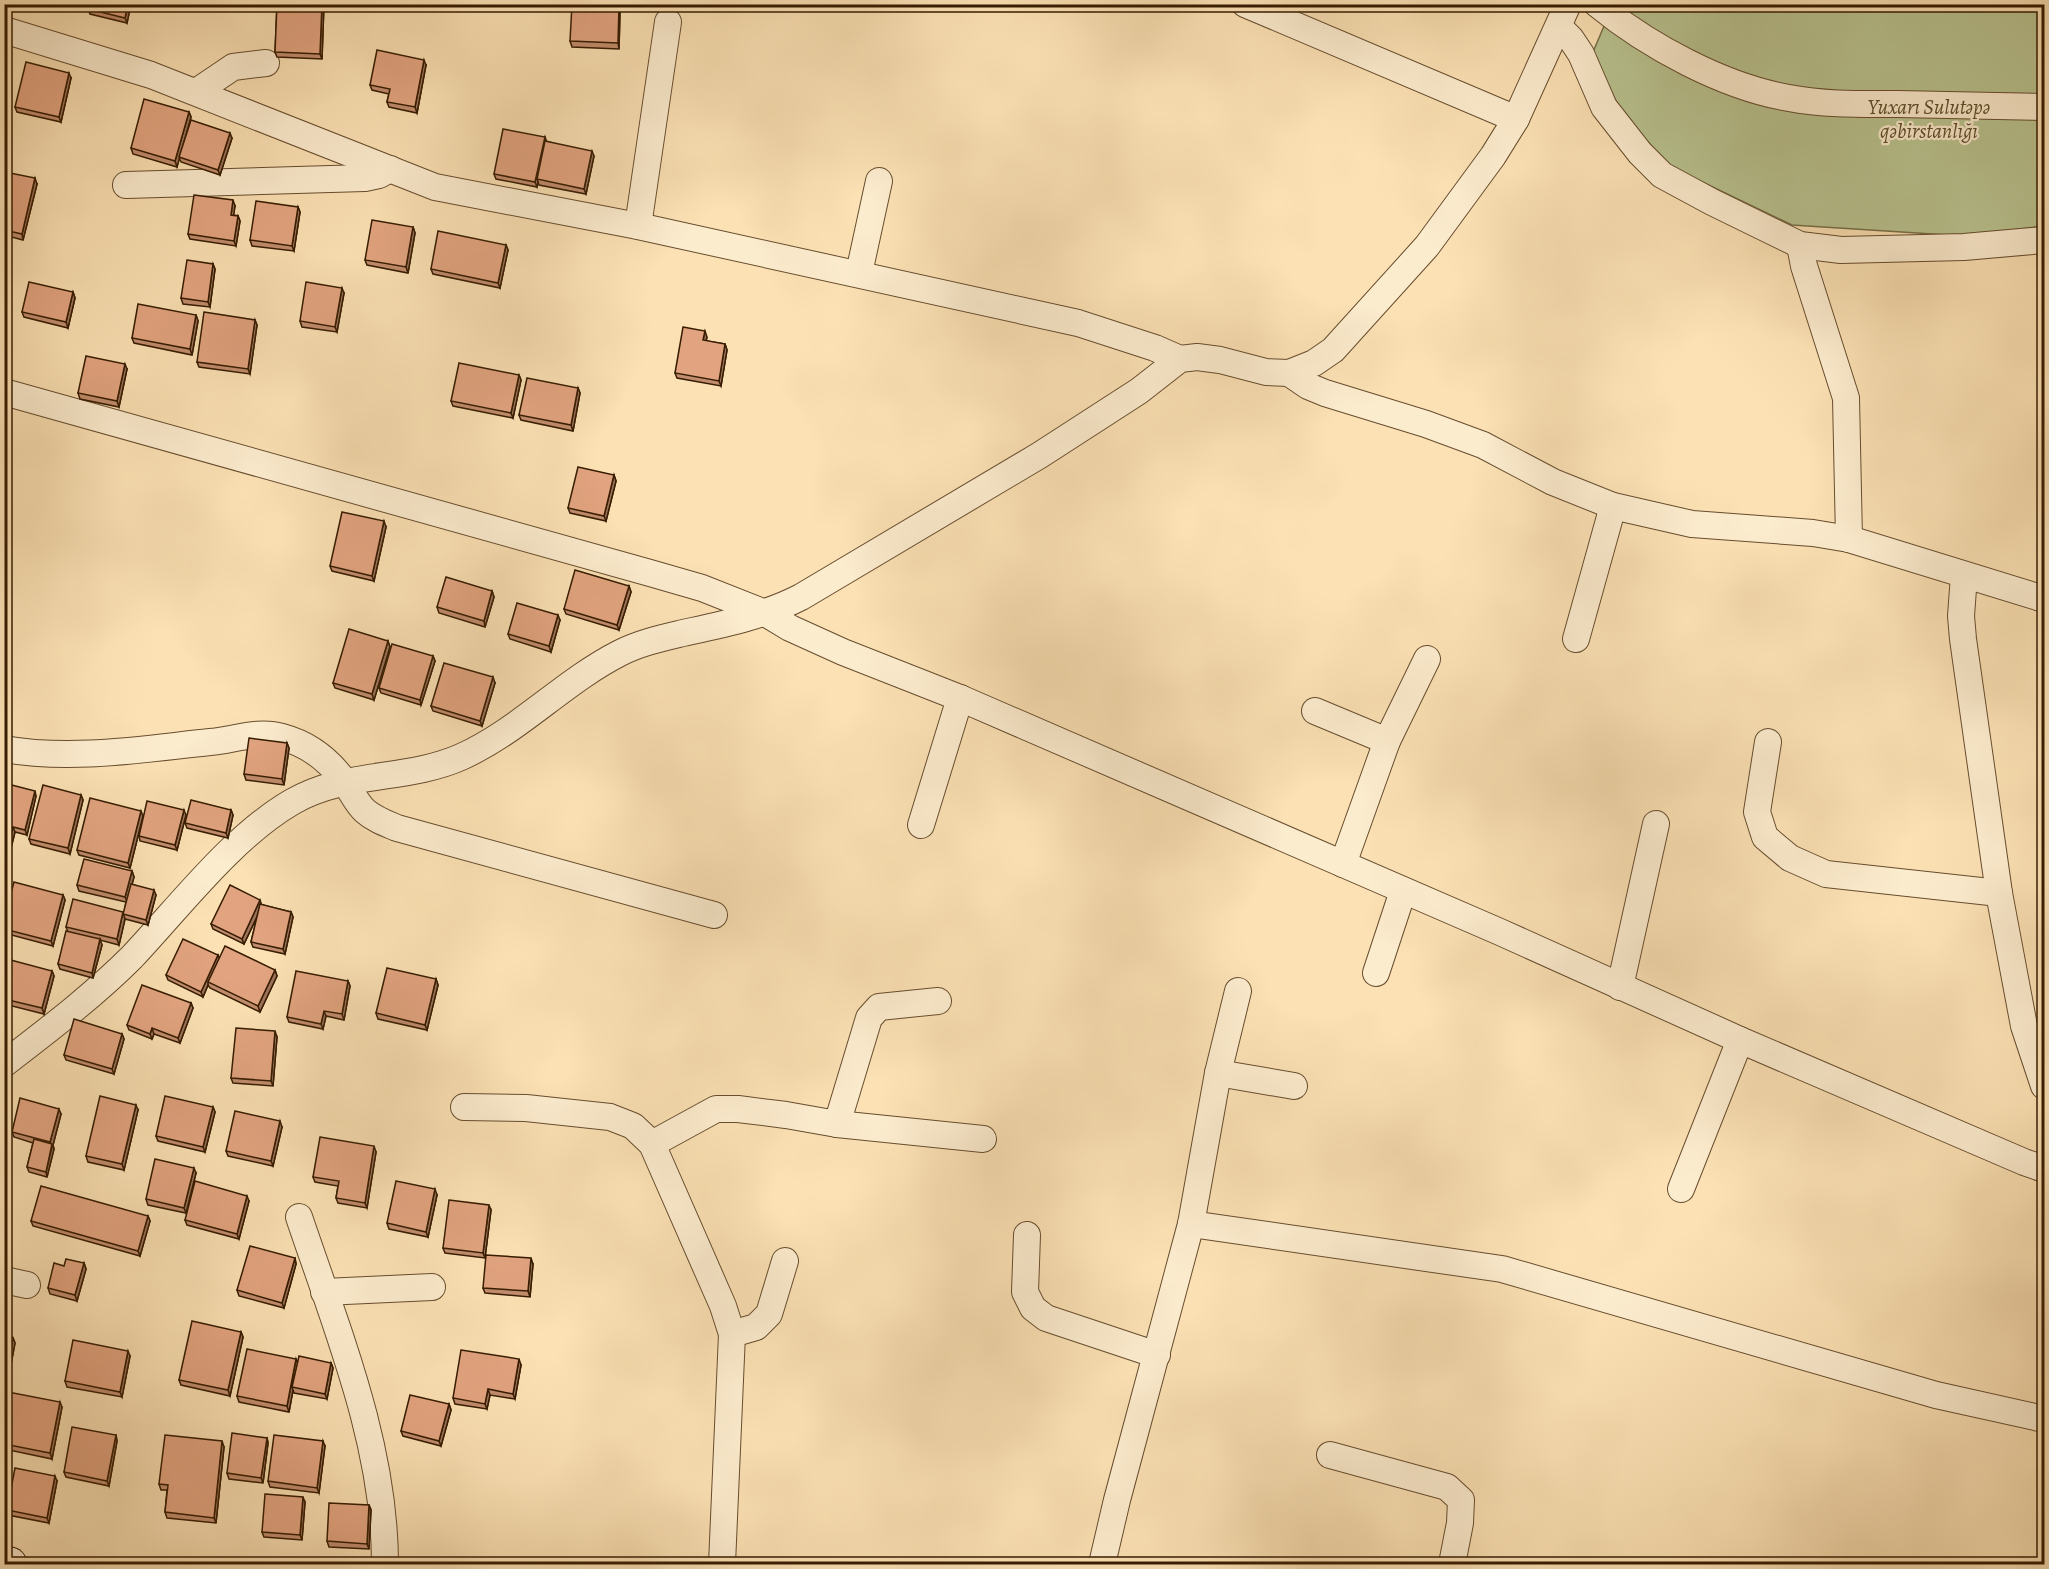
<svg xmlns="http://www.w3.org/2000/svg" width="2049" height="1569" font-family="Alegreya,serif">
	<rect width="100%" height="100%" fill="#fbe1b4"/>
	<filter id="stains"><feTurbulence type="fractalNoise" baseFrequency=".00333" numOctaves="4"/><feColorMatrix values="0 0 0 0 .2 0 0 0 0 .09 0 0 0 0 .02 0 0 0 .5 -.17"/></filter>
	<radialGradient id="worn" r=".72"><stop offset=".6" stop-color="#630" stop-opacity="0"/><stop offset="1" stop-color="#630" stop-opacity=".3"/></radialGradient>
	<!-- green -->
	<polygon fill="#b9c491" stroke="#787049" stroke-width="1.5" points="1613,5 2044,5 2044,226 1964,236 1792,225 1673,168 1623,116 1593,52"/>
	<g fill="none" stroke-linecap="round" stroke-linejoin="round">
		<defs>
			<g id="street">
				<polyline points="1245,4 1516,119"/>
				<path d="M1597,4c51,42 127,83 192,94 36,7 73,6 109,6 49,1 98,2 146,3"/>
				<polyline points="1559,27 1571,39 1581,54 1604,107 1640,153 1662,175 1712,202 1800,245 1841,250 1964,247 2044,240"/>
				<polyline points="4,30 151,75 435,187 638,226 1078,323 1155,348 1180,359"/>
				<polyline points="196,92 233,67 266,63"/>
				<polyline points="126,185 365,178 379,175 390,169"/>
				<polyline points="638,226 668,22"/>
				<polyline points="1800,245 1804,266 1846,398 1849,539"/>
				<polyline points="859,273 879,181"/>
				<polyline points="1289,373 1308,386 1325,393 1426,424 1483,445 1553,482 1613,506 1692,524 1813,533 1849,539 2044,599"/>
				<polyline points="4,392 650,573 702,588 765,613 790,628 843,652 960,698 1500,932 1740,1040 2024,1162 2044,1169"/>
				<polyline points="1964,575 1961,616 1963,639 1999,893 2024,1026 2044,1086"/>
				<polyline points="1576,639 1613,506"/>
				<polyline points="1315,711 1387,741"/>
				<polyline points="1768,742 1757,812 1765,837 1790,858 1826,874 1999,893"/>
				<path d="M4,749c68,12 138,0 206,-7 24,-2 48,-12 72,-5 26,7 46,22 62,44 7,9 12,22 21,30 9,8 20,12 32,17l317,87"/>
				<polyline points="921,825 960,698"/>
				<polyline points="1343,864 1387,741 1427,659"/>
				<polyline points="1376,973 1403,891"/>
				<polyline points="1620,987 1656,824"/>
				<path d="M4,1064c44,-34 89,-68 128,-107 48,-51 100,-120 160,-155 53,-31 115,-21 169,-45 58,-26 102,-75 159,-104 19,-10 42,-15 63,-20 41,-9 81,-17 118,-36l239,-142 99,-64 41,-32 17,-2 23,3 46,12 23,1 25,-10 19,-13 94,-104 66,-90 23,-37 52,-115"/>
				<polyline points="1218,1073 1294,1086"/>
				<polyline points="464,1107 526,1108 610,1117 633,1126 652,1144 723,1306 732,1334 722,1564"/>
				<polyline points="837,1124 869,1018 879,1007 938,1001"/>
				<polyline points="652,1144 716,1109 738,1109 786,1115 837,1124 983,1139"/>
				<polyline points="1681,1189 1740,1040"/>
				<path d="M299,1217c38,113 86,227 86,347"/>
				<polyline points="1191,1224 1502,1269 1936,1395 2044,1419"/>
				<polyline points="1027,1235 1025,1292 1033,1308 1046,1318 1157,1355"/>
				<polyline points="4,1280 27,1285"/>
				<polyline points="324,1292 432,1287"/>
				<polyline points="732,1334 756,1327 769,1314 785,1261"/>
				<polyline points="1330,1455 1447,1487 1461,1500 1460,1523 1452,1564"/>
				<polyline points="1102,1564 1117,1500 1191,1224 1218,1073 1238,991"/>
			</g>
			<polyline id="secondary" points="4,1564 10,1564"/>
		</defs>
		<!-- street casing -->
		<use href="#street" stroke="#674d2e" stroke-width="28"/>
		<!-- secondary casing -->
		<use href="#secondary" stroke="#361c01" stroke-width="35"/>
		<!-- street -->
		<use href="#street" stroke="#fcecce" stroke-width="26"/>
		<!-- secondary -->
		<use href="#secondary" stroke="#fcecce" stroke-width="33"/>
	</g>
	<!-- wall -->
	<g fill="#c28d6e" stroke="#361c01" stroke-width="1.5">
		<polygon points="89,4 131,4 127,23 90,14 88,9"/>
		<polygon points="277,4 324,4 322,59 277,57 275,52"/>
		<polygon points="619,5 620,11 619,49 572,47 570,41"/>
		<polygon points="426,65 417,113 389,107 387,102 389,94 372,90 370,85"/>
		<polygon points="71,78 61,122 17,112 15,107"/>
		<polygon points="189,112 191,117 187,130 232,138 220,175 181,162 179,158 177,167 133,154 131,148"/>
		<polygon points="545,137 546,141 594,156 586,194 539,185 538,182 537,187 496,179 494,174"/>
		<polygon points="37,184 23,240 4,235 4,197"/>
		<polygon points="235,206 233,215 238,216 240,221 236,246 190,239 188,234"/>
		<polygon points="298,207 300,212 294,251 252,246 250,240"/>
		<polygon points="413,227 415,233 408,273 367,265 365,260"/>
		<polygon points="506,245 508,250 500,288 433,274 431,269"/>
		<polygon points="213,264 215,269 210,307 183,304 181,298"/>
		<polygon points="73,292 75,298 68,328 24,317 22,312"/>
		<polygon points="344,293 337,332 302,327 300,321"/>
		<polygon points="196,315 198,321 192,355 134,343 132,338"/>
		<polygon points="255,320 257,325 250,374 199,367 197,362"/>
		<polygon points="707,337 706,341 725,344 727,350 721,386 677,378 675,373"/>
		<polygon points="127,369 119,407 80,399 78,393"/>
		<polygon points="519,375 521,380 513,418 453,406 451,401"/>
		<polygon points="578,388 580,393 573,431 521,420 519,415"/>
		<polygon points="614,475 616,481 606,521 570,513 568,508"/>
		<polygon points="386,527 374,581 332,571 330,566"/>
		<polygon points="629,586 631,592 619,630 566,614 564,609"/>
		<polygon points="492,591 494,597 485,627 439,613 437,607"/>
		<polygon points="560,620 551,652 510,639 508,634"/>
		<polygon points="388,641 390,647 374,700 335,688 333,683"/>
		<polygon points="433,656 435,661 421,705 381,693 379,688"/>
		<polygon points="495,683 482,726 433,711 431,706"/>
		<polygon points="287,743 289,748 284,785 246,780 244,774"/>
		<polygon points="4,783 36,796 27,835 15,832 12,844 4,843"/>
		<polygon points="81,795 83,800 70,854 31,844 29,839"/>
		<polygon points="231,810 233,815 228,838 187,828 185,823"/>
		<polygon points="186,815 177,850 140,841 139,836"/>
		<polygon points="143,816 130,868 79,855 77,850"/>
		<polygon points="132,871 134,877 132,884 156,895 148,925 125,919 119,945 100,940 102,945 93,978 60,969 58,964 68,932 66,927 124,913 126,902 79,891 77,885"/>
		<polygon points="63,895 65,900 53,946 4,933 4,918"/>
		<polygon points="262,905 291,912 293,917 285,954 253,947 251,942 257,917 244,944 213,929 211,924"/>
		<polygon points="218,955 219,958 275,970 277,976 260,1012 210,988 208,985 203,997 168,980 166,975"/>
		<polygon points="4,968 52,971 54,976 44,1014 4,1004"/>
		<polygon points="436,979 438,985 427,1030 378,1019 376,1013"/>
		<polygon points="348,981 350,986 344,1020 326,1016 323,1029 289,1022 287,1017"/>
		<polygon points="191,1003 193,1008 180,1043 154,1034 152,1039 129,1030 127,1025"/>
		<polygon points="122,1034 124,1039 114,1074 66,1060 64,1055"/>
		<polygon points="277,1037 273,1086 233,1083 231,1078"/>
		<polygon points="213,1107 215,1112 205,1152 158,1141 156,1136"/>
		<polygon points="138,1110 124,1170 88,1162 86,1156"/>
		<polygon points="61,1114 53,1145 54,1149 47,1177 29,1172 27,1167 33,1143 14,1137 12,1132"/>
		<polygon points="282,1127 273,1166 228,1156 226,1151"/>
		<polygon points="376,1152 367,1208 338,1203 336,1198 338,1186 315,1182 313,1177"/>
		<polygon points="196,1173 186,1213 148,1205 146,1199"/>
		<polygon points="437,1195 428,1237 389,1229 387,1223"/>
		<polygon points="249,1201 239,1239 187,1225 185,1220"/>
		<polygon points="491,1210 485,1258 445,1253 443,1248"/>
		<polygon points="148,1216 150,1221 140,1256 33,1226 31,1221"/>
		<polygon points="295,1258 296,1264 284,1308 239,1296 237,1290"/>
		<polygon points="84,1263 86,1269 77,1301 50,1294 48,1288 64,1266"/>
		<polygon points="533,1264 530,1297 485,1293 483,1288"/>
		<polygon points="241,1332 243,1337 230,1396 181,1385 179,1380"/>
		<polygon points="4,1336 13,1338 15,1343 9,1375 4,1374"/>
		<polygon points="130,1356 122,1397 67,1387 65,1381"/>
		<polygon points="296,1359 297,1361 331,1363 333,1368 327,1399 294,1393 293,1390 289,1412 239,1402 237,1396"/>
		<polygon points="521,1365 515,1399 490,1395 487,1409 455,1404 453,1398"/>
		<polygon points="449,1404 451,1410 441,1446 403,1436 401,1431"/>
		<polygon points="62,1407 52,1459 4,1449 4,1408"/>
		<polygon points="116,1435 117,1441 109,1486 66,1477 64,1472"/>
		<polygon points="267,1438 268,1443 263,1483 229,1479 227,1473"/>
		<polygon points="325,1446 319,1493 270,1487 268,1481"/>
		<polygon points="224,1447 216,1523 167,1518 165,1512 167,1490 161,1490 159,1484"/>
		<polygon points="57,1481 49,1523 8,1515 7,1510"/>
		<polygon points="305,1502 302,1540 264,1537 262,1532"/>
		<polygon points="369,1505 371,1510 369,1549 329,1547 327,1541"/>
	</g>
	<!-- shaded-wall -->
	<g fill="#9e735a" stroke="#361c01" stroke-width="1.5">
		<polygon points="128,4 131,4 127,23 125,18"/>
		<polygon points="322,4 324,4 322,59 320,54"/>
		<polygon points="619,5 620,11 619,49 618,43"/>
		<polygon points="6,51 8,56 4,70 4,57"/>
		<polygon points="424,60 426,65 417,113 415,107"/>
		<polygon points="69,73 71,78 61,122 59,117"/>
		<polygon points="189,112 191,117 177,167 175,161"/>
		<polygon points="230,133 232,138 220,175 218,170"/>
		<polygon points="545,137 547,143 537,179 538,182 537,187 535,182"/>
		<polygon points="592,151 594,156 586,194 584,189"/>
		<polygon points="35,178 37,184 23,240 22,234"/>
		<polygon points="233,200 235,206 233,220 231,215"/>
		<polygon points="298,207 300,212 294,251 292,246"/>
		<polygon points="238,216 240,221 236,246 234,241"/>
		<polygon points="413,227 415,233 408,273 406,267"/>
		<polygon points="6,243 8,249 4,264 4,251"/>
		<polygon points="506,245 508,250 500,288 498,283"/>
		<polygon points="213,264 215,269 210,307 208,302"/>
		<polygon points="342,288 344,293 337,332 335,327"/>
		<polygon points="73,292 75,298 68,328 66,322"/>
		<polygon points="196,315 198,321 192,355 190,349"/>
		<polygon points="255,320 257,325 250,374 248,369"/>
		<polygon points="705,331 707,337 705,345 703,340"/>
		<polygon points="725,344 727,350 721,386 719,381"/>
		<polygon points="125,364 127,369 119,407 117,401"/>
		<polygon points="519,375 521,380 513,418 511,413"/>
		<polygon points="578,388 580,393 573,431 571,425"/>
		<polygon points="614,475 616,481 606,521 604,516"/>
		<polygon points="384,521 386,527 374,581 372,576"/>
		<polygon points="629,586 631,592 619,630 617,625"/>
		<polygon points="492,591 494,597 485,627 484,621"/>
		<polygon points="558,615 560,620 551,652 549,646"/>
		<polygon points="388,641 390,647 374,700 372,694"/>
		<polygon points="433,656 435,661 421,705 420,700"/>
		<polygon points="493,677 495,683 482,726 480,721"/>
		<polygon points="287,743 289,748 284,785 282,779"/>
		<polygon points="35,791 36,796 27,835 25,830"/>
		<polygon points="81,795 83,800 70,854 68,848"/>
		<polygon points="184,810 186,815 177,850 175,845"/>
		<polygon points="231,810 233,815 228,838 226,833"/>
		<polygon points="141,811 143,816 130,868 128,863"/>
		<polygon points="13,827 15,832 12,844 10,839"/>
		<polygon points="132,871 134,877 127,902 125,897"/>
		<polygon points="154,890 156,895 148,925 146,920"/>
		<polygon points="63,895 65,900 53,946 51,941"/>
		<polygon points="260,900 262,906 244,944 242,939"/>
		<polygon points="123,912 125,919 119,945 117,939"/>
		<polygon points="291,912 293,917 285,954 283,949"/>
		<polygon points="100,939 102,945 93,978 92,973"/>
		<polygon points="218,955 220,960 208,982 208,985 203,997 201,992"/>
		<polygon points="275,970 277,976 260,1012 258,1006"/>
		<polygon points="52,971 54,976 44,1014 42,1008"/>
		<polygon points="436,979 438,985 427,1030 425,1025"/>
		<polygon points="348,981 350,986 344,1020 342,1014"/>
		<polygon points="191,1003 193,1008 180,1043 178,1038"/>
		<polygon points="324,1011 326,1016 323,1029 321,1024"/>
		<polygon points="7,1019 9,1024 4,1036 4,1026"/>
		<polygon points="152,1028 154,1034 152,1039 150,1034"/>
		<polygon points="275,1031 277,1037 273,1086 271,1081"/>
		<polygon points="122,1034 124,1039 114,1074 112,1069"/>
		<polygon points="136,1105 138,1110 124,1170 122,1164"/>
		<polygon points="213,1107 215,1112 205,1152 203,1147"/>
		<polygon points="59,1109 61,1114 53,1145 54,1149 47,1177 46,1172 52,1147 50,1142"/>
		<polygon points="280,1121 282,1127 273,1166 271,1161"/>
		<polygon points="374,1146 376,1152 367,1208 365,1203"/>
		<polygon points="194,1168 196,1173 186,1213 184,1208"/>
		<polygon points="435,1189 437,1195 428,1237 426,1232"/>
		<polygon points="247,1196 249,1201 239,1239 237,1234"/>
		<polygon points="489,1205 491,1210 485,1258 483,1253"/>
		<polygon points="148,1216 150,1221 140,1256 138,1251"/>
		<polygon points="295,1258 296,1264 284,1308 282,1303"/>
		<polygon points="531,1258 533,1264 530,1297 528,1291"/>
		<polygon points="84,1263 86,1269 77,1301 75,1295"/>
		<polygon points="241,1332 243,1337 230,1396 228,1390"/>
		<polygon points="13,1338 15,1343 9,1375 7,1370"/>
		<polygon points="128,1351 130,1356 122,1397 120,1392"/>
		<polygon points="296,1359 298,1364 292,1387 293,1390 289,1412 287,1406"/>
		<polygon points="519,1359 521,1365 515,1399 513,1394"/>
		<polygon points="331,1363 333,1368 327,1399 325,1394"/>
		<polygon points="488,1389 490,1395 487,1409 485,1404"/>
		<polygon points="60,1402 62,1407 52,1459 50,1453"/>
		<polygon points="449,1404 451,1410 441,1446 439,1441"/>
		<polygon points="116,1435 117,1441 109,1486 107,1481"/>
		<polygon points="267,1438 268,1443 263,1483 261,1478"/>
		<polygon points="222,1441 224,1447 216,1523 214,1518"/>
		<polygon points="323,1441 325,1446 319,1493 317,1488"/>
		<polygon points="55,1476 57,1481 49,1523 47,1518"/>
		<polygon points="303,1497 305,1502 302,1540 300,1535"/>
		<polygon points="369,1505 371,1510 369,1549 367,1544"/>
	</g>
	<!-- building -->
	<g fill="#e2a480" stroke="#361c01" stroke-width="1.5">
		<polygon points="89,4 128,4 125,18 88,9"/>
		<polygon points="277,4 322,4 320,54 275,52"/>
		<polygon points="572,4 619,5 618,43 570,41"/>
		<polygon points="377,50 424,60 415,107 387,102 390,89 370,85"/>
		<polygon points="26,62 69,73 59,117 15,107"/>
		<polygon points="144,99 189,112 175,161 131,148"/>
		<polygon points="191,120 230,133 218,170 179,157"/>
		<polygon points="503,129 545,137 535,182 494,174"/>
		<polygon points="545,141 592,151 584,189 537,179"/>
		<polygon points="10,173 35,178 22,234 4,230 4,197"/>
		<polygon points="194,195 233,200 231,215 238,216 234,241 188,234"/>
		<polygon points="256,201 298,207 292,246 250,240"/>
		<polygon points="372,220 413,227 406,267 365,260"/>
		<polygon points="438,231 506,245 498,283 431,269"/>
		<polygon points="187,260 213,264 208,302 181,298"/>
		<polygon points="29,282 73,292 66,322 22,312"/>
		<polygon points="306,282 342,288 335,327 300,321"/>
		<polygon points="138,304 196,315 190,349 132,338"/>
		<polygon points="204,312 255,320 248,369 197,362"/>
		<polygon points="683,327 705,331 703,340 725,344 719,381 675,373"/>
		<polygon points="86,356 125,364 117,401 78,393"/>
		<polygon points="459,363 519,375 511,413 451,401"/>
		<polygon points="527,378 578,388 571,425 519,415"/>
		<polygon points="578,467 614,475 604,516 568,508"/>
		<polygon points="342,512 384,521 372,576 330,566"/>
		<polygon points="575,570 629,586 617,625 564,609"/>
		<polygon points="446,577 492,591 484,621 437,607"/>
		<polygon points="517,603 558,615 549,646 508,634"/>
		<polygon points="349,629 388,641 372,694 333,683"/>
		<polygon points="392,644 433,656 420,700 379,688"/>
		<polygon points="444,663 493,677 480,721 431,706"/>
		<polygon points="249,738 287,743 282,779 244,774"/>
		<polygon points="4,783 35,791 25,830 13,827 10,839 4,838"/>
		<polygon points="43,785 81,795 68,848 29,839"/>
		<polygon points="90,798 141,811 128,863 77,850"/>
		<polygon points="191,800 231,810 226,833 185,823"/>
		<polygon points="147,801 184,810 175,845 139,836"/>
		<polygon points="84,859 132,871 125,897 77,885"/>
		<polygon points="14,882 63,895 51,941 4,929 4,918"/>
		<polygon points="131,884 154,890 146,920 123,914"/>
		<polygon points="230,885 260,900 242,939 211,924"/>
		<polygon points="73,899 123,912 117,939 66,927"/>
		<polygon points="260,904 291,912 283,949 251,942"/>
		<polygon points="66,931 100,939 92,973 58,964"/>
		<polygon points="183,939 218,955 201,992 166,975"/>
		<polygon points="225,946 275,970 258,1006 208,982"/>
		<polygon points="7,959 52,971 42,1008 4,999 4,968"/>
		<polygon points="387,968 436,979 425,1025 376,1013"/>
		<polygon points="296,971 348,981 342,1014 324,1011 321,1024 287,1017"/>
		<polygon points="142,985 191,1003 178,1038 152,1028 150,1034 127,1025"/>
		<polygon points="4,1018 7,1019 4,1026"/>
		<polygon points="74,1019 122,1034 112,1069 64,1055"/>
		<polygon points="236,1028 275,1031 271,1081 231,1078"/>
		<polygon points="100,1096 136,1105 122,1164 86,1156"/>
		<polygon points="165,1096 213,1107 203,1147 156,1136"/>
		<polygon points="20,1098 59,1109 50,1142 12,1132"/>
		<polygon points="235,1111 280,1121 271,1161 226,1151"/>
		<polygon points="320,1137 374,1146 365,1203 336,1198 339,1181 313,1177"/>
		<polygon points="34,1139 52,1144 46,1172 27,1167"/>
		<polygon points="155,1159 194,1168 184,1208 146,1199"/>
		<polygon points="195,1181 247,1196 237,1234 185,1220"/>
		<polygon points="396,1181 435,1189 426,1232 387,1223"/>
		<polygon points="41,1186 148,1216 138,1251 31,1221"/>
		<polygon points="449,1200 489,1205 483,1253 443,1248"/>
		<polygon points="250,1246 295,1258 282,1303 237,1290"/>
		<polygon points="486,1255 531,1258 528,1291 483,1288"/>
		<polygon points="66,1259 84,1263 75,1295 48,1288 54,1263 64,1266"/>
		<polygon points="192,1321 241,1332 228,1390 179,1380"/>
		<polygon points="4,1336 13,1338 7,1370 4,1369"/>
		<polygon points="73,1340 128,1351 120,1392 65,1381"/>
		<polygon points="247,1349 296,1359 287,1406 237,1396"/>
		<polygon points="461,1350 519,1359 513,1394 488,1389 485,1404 453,1398"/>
		<polygon points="299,1356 331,1363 325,1394 292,1387"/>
		<polygon points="8,1392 60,1402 50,1453 4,1444 4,1408"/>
		<polygon points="410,1395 449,1404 439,1441 401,1431"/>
		<polygon points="72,1427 116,1435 107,1481 64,1472"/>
		<polygon points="232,1433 267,1438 261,1478 227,1473"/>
		<polygon points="165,1435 222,1441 214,1518 165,1512 168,1485 159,1484"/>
		<polygon points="274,1435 323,1441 317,1488 268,1481"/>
		<polygon points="15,1468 55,1476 47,1518 7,1510"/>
		<polygon points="265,1494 303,1497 300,1535 262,1532"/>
		<polygon points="329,1503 369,1505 367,1544 327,1541"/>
	</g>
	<g text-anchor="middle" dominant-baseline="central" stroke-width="4.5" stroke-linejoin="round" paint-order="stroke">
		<!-- park labels -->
		<g font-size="21" font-style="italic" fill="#5d4e2c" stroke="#fcecce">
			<text x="1929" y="107">Yuxarı Sulutəpə<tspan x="1929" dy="24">qəbirstanlığı</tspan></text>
		</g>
	</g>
	<!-- margin -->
	<rect width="2049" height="1569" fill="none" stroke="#fbe1b4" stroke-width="24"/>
	<rect x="6" y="6" width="2037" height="1557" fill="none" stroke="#361c01" stroke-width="3"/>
	<rect x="12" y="12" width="2025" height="1545" fill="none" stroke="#361c01" stroke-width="1.5"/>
	<rect width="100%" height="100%" filter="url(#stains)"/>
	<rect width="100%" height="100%" fill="url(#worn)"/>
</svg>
